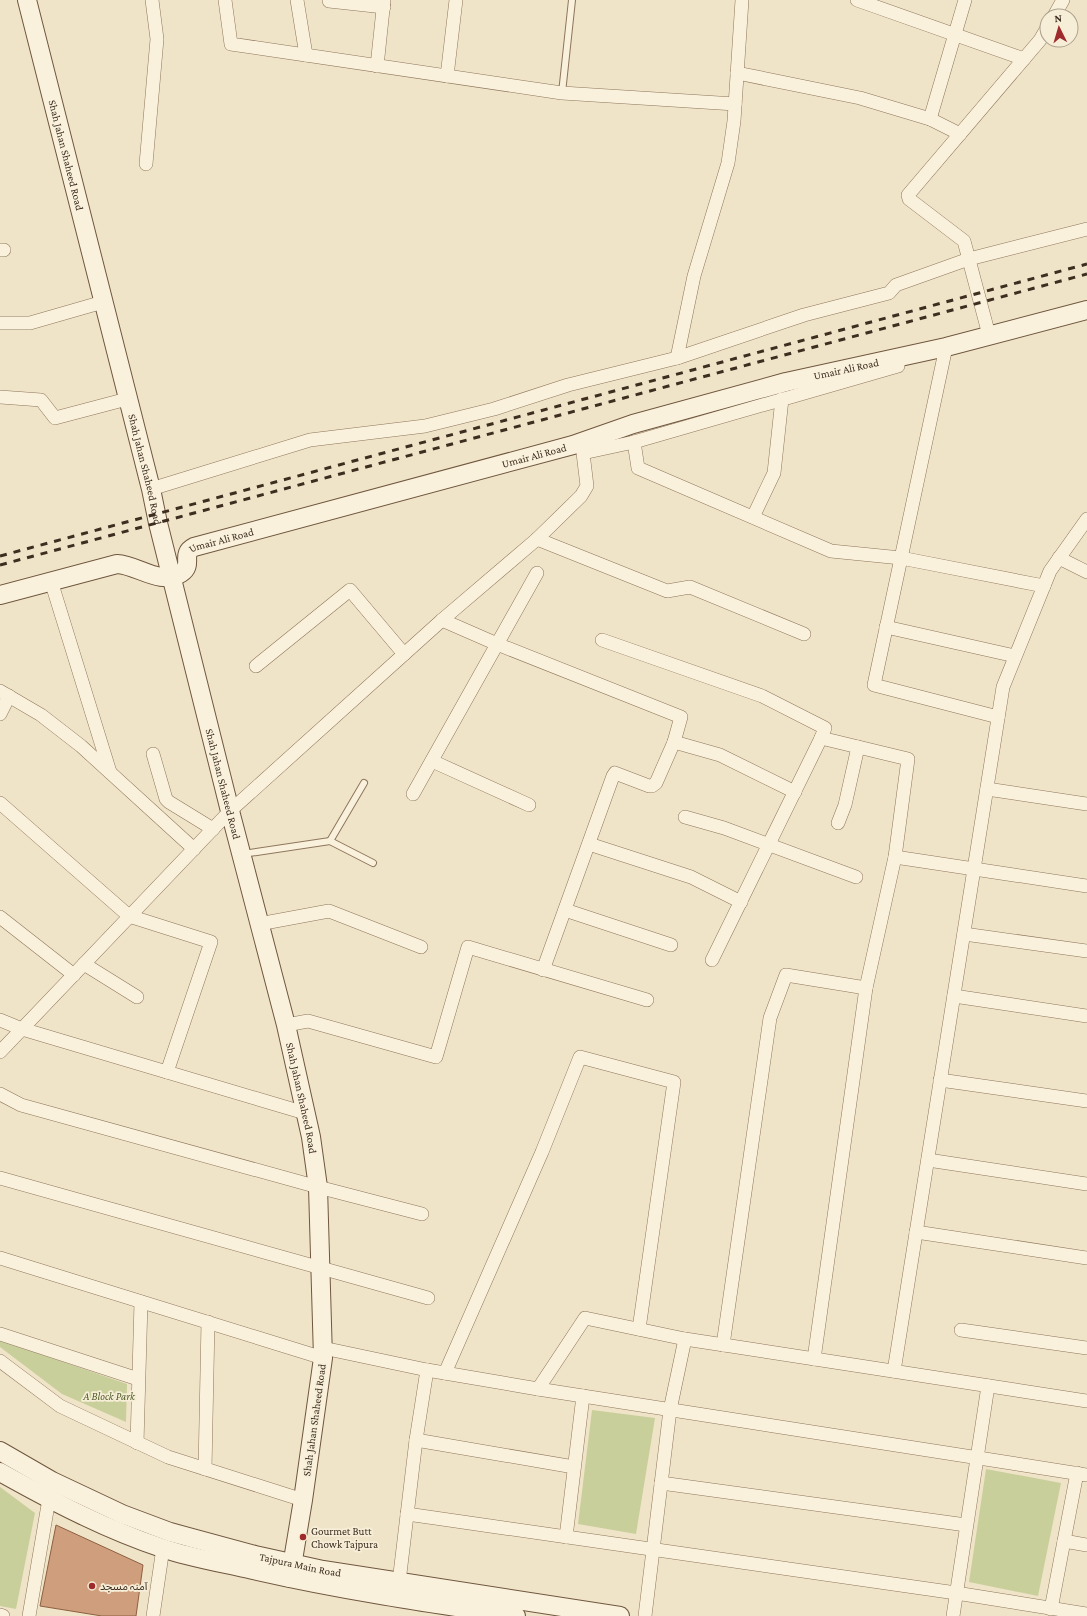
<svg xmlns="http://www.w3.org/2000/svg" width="1087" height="1616" font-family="'Crimson Pro','Noto Sans Arabic',serif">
	<rect width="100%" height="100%" fill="#f0e4c8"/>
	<!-- green -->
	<g fill="#c9cf9b">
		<polygon points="0,1340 127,1384 126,1422 62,1394 0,1347"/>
		<polygon points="592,1410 655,1418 636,1534 578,1524"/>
		<polygon points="986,1469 1061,1483 1038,1596 969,1582"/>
		<polygon points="0,1487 35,1513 16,1609 0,1606"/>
	</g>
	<!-- building -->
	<polygon fill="#cf9f7d" stroke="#8d5f41" points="56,1525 143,1565 136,1616 102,1616 40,1606"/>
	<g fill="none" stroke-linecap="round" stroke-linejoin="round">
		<defs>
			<g id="lane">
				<polyline points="562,93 572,0"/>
				<polyline points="330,841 364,783"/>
				<polyline points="243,854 330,841 373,863"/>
			</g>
			<g id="street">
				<polyline points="225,0 231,44 562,93 735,104"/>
				<polyline points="297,0 306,55"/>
				<polyline points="857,0 1024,59"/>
				<polyline points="329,1 384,7"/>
				<polyline points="1054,16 1063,0"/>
				<polyline points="377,66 384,0"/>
				<polyline points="737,73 860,98 930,119 960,134"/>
				<polyline points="447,76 456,0"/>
				<polyline points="930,119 965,0"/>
				<polyline points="146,164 157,39 152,0"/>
				<polyline points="0,250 4,250"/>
				<polyline points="0,323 30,323 103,302"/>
				<polyline points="989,335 964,241 909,199 908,195 1040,40 1047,28"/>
				<polyline points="946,347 874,685 998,717"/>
				<polyline points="677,358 694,276 728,163 734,121 742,0"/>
				<polyline points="0,397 41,400 55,418 127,399"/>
				<polyline points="634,442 638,468 831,551 901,558 1044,586"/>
				<polyline points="151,489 310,440 425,426 494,409 568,385 677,358 804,315 889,293 896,285 969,259 1087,229"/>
				<polyline points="753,517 774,473 782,399"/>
				<polyline points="537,539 667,591 690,587 804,634"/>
				<polyline points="1059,558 1087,572"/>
				<polyline points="51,581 110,772"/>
				<polyline points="442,620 497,644 681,717 674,742 656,783 652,786 649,786 615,773 613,776 543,970"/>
				<polyline points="886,627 1015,656"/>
				<polyline points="602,640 762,696 825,728 821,738"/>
				<polyline points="256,666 350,590 404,654"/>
				<polyline points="0,691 41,715 81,746 194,849"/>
				<polyline points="0,714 9,696"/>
				<polyline points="674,742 720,755 795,792"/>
				<polyline points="153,754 166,799 169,802 213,829"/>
				<polyline points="432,761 529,805"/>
				<polyline points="987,789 1087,804"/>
				<polyline points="413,794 537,573"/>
				<polyline points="0,803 129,916 211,942 167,1072"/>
				<polyline points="685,817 724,828 856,877"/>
				<polyline points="838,823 845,805 858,747"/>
				<polyline points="589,844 691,877 741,902"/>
				<polyline points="895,857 1087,886"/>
				<polyline points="565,910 671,945"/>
				<polyline points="0,917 74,975"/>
				<polyline points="259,924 329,911 421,947"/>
				<polyline points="964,934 1087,951"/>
				<polyline points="712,960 821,738 908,759 895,857 866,988 814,1359"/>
				<polyline points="84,964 137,997"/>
				<polyline points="954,996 1087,1016"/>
				<polyline points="0,1020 22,1029 305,1113"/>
				<polyline points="286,1025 308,1021 436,1057 468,947 647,1000"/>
				<polyline points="0,1052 230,811 442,620 537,539 581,496 587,486 583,453 634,442 898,366"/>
				<polyline points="940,1080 1087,1101"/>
				<polyline points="0,1094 21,1105 318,1187 422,1214"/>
				<polyline points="928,1160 1087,1184"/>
				<polyline points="0,1178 428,1298"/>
				<polyline points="916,1232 1087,1258"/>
				<polyline points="0,1258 323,1358"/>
				<polyline points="961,1330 1087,1348"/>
				<polyline points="0,1334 138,1379"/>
				<polyline points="723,1345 770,1018 786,975 866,988"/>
				<polyline points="323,1348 427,1370 538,1389 585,1318 685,1339 1087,1401"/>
				<polyline points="0,1361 60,1406 168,1457 303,1500"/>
				<polyline points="894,1371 1003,687 1050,571 1087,519"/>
				<polyline points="445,1373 542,1152 580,1057 674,1082 639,1329"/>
				<polyline points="538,1389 1087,1475"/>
				<polyline points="416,1440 574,1467"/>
				<polyline points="137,1443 141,1302"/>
				<polyline points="205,1469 208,1322"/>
				<polyline points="661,1483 966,1525"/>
				<polyline points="407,1514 956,1593 1087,1614"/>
				<polyline points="566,1537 583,1396"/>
				<polyline points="1064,1541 1087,1545"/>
				<polyline points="399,1582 416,1440 427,1370"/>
				<polyline points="1051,1609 1077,1473"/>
				<polyline points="0,1615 3,1616"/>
				<polyline points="29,1616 49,1499"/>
				<polyline points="153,1616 163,1548"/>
				<polyline points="645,1616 670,1410 685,1339"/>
				<polyline points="953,1616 988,1386"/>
			</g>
			<g id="secondary">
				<path id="s1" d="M27,0l124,489 7,34 72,288 56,214 25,112 7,50 5,171 -20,142 -13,78"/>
				<path id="s2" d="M0,595l117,-31c21,1 43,22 64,9 13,-8 -1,-19 13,-26l379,-102 60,-21 153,-42 160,-35 141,-37"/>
				<path id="s3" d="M0,1451l52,30 70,33 48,18 85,23 68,15 297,46"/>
				<path d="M0,1472c52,29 105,57 162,76 29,10 61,15 91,22 87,20 175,33 263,46"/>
			</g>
		</defs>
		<!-- lane casing -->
		<use href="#lane" stroke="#8d765c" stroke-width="8"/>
		<!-- street casing -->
		<use href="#street" stroke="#8d765c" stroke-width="14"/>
		<!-- secondary casing -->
		<use href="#secondary" stroke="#6f573f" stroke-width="20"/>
		<!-- lane -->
		<use href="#lane" stroke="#faf1dc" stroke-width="6"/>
		<!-- street -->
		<use href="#street" stroke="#faf1dc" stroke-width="13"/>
		<!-- secondary -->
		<use href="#secondary" stroke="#faf1dc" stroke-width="18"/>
		<!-- rail -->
		<g stroke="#3d2e20" stroke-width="3" stroke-dasharray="7 7" stroke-linecap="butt">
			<polyline points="0,556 1087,264"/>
			<polyline points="0,565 1087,274"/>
		</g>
	</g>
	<!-- markers -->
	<g fill="#9e2a2b" stroke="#f7eed8" stroke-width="1.5">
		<circle cx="303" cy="1537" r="4"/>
		<circle cx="92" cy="1586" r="4"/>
	</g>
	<g text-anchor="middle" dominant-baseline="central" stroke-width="3.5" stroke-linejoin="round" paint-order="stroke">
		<!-- street labels -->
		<g font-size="11" fill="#3d2e20" stroke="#f7eed8">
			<text stroke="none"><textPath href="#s1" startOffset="160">Shah Jahan Shaheed Road</textPath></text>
			<text stroke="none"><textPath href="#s2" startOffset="895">Umair Ali Road</textPath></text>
			<text stroke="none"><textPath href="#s2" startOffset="571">Umair Ali Road</textPath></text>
			<text stroke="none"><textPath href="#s1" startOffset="484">Shah Jahan Shaheed Road</textPath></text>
			<text stroke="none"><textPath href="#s2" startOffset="247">Umair Ali Road</textPath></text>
			<text stroke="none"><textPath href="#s1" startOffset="808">Shah Jahan Shaheed Road</textPath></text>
			<text stroke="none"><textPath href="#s1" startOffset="1132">Shah Jahan Shaheed Road</textPath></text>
			<text transform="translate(314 1420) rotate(-82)">Shah Jahan Shaheed Road</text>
			<text stroke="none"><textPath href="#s3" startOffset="323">Tajpura Main Road</textPath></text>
		</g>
		<!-- park labels -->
		<g font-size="11" font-style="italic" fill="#4d5a26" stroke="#f7eed8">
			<text x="109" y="1396">A Block Park</text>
		</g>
		<!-- poi labels -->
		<g font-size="11" fill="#3d2e20" stroke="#f7eed8" text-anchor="start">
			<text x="311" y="1531">Gourmet Butt<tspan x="311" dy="13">Chowk Tajpura</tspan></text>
			<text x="100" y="1586">آمنہ مسجد</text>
		</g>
	</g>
	<!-- north arrow -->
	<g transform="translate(1059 28) rotate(355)"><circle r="19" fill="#f7eed8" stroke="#ada18e"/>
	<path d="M0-3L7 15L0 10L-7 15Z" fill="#9e2a2b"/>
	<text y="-6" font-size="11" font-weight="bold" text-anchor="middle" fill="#3d2e20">N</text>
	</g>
</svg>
